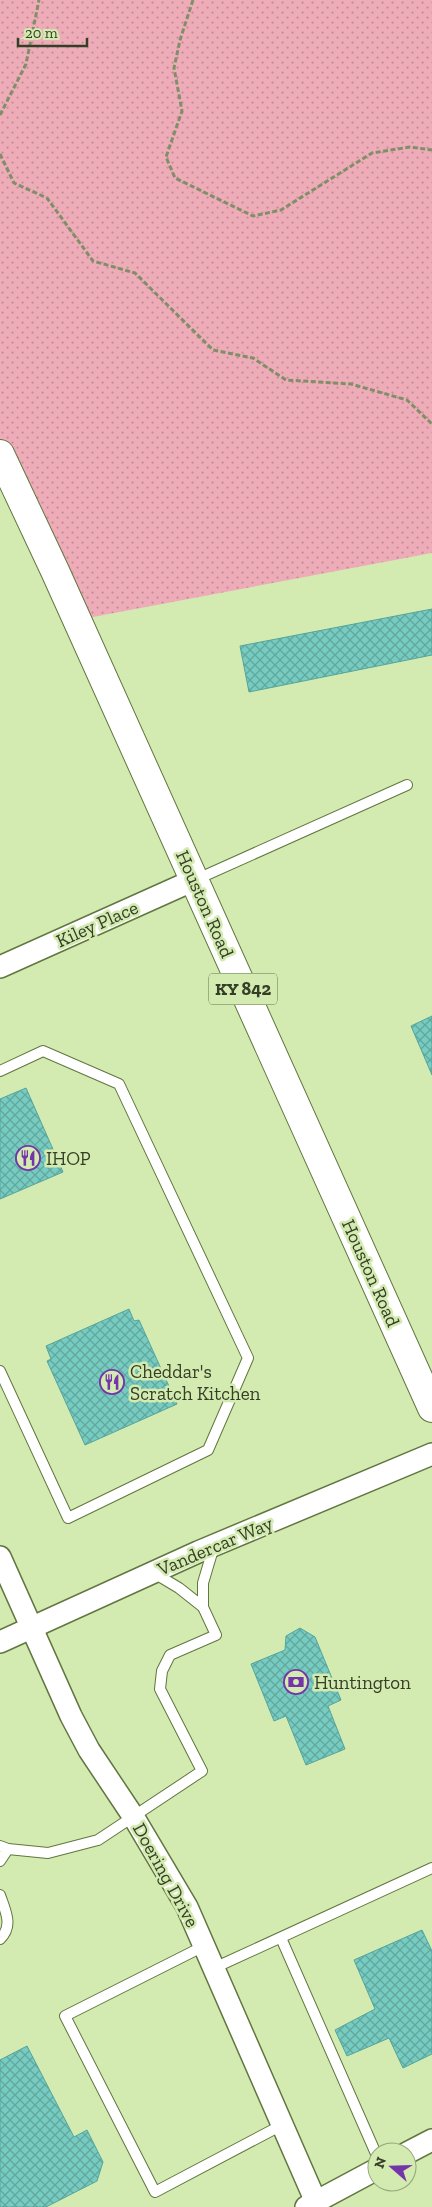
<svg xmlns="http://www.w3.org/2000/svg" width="432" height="2207" font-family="'Zilla Slab',serif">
	<defs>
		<pattern id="grass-dots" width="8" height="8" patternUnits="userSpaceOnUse" patternTransform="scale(1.25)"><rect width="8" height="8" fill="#eeacb9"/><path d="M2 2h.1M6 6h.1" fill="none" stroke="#c28d96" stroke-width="1.8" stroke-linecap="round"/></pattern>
		<pattern id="building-cross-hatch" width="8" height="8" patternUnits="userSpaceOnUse" patternTransform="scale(1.25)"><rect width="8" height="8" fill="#76ccc1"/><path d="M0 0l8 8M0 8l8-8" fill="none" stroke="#62a79d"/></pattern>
	</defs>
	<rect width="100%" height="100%" fill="#d3ebb0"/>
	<!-- grass -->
	<polygon fill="url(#grass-dots)" points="0,0 432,0 432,553 77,620 0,454"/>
	<!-- building -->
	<g fill="url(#building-cross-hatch)" stroke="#54a59c">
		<polygon points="432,609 432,655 249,692 240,646"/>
		<polygon points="432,1016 432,1075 411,1026"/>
		<polygon points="26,1088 63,1172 0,1199 0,1099"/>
		<polygon points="129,1309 134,1321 139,1320 177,1404 85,1445 47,1361 51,1359 46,1346"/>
		<polygon points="300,1628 315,1637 341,1700 328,1706 345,1749 306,1765 286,1716 274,1721 251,1664 285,1650 286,1636"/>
		<polygon points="422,1930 432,1951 432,2054 403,2068 389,2038 347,2056 335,2030 375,2009 354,1960"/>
		<polygon points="27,2046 74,2137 87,2130 103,2162 97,2181 46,2207 0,2207 0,2060"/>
	</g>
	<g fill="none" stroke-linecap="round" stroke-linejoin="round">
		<defs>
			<g id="lane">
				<polyline points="195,880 407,785"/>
				<polyline points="0,1071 43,1051 119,1084 248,1358 208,1450 68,1518 0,1371"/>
				<polyline points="154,1573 179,1588 203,1607"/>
				<polyline points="0,1846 8,1849 48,1853 98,1840 202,1771 160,1689 162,1671 170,1655 216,1635 203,1607 203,1583 214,1546"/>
				<polyline points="0,1861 8,1849"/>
				<path d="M0,1895c5,15 14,31 0,44"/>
				<polyline points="281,1938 377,2156"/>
				<polyline points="204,1946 65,2016 155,2192 282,2125"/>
				<polyline points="214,1968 432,1868"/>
			</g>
			<g id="street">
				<polyline points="0,967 194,880"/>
				<polyline points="0,1557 71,1716 89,1750 133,1816 187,1907 316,2202"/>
				<polyline points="0,1642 198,1552 432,1454"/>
				<polyline points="407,2153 432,2140"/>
				<polyline points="306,2207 377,2169"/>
			</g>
			<polyline id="primary" points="0,454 55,571 432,1408"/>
		</defs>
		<!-- lane casing -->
		<use href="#lane" stroke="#617640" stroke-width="12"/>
		<!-- street casing -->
		<use href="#street" stroke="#617640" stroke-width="24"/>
		<!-- primary casing -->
		<use href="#primary" stroke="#617640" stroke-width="30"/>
		<!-- path -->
		<g stroke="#7f8f67" stroke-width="3" stroke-dasharray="5 2.5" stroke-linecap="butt">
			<polyline points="193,0 180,40 174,68 182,111 166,157 175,178 253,216 281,210 372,153 410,147 432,150"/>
			<polyline points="0,115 26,64 39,0"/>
			<polyline points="0,154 14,183 47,198 93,261 135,273 213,350 253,358 286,380 351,384 407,400 432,424"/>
		</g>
		<!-- lane -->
		<use href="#lane" stroke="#fff" stroke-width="10"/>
		<!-- street -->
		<use href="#street" stroke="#fff" stroke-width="21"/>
		<!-- primary -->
		<use href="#primary" stroke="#fff" stroke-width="28"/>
	</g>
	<!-- icons -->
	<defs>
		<symbol id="restaurant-ring" viewBox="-11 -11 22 22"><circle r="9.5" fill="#d3ebb0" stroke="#7535aa" stroke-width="1.5"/><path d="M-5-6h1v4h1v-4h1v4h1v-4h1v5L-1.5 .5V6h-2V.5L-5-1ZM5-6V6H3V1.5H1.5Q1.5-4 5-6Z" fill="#7535aa"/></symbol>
		<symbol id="bank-ring" viewBox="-11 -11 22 22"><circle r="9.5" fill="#d3ebb0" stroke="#7535aa" stroke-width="1.5"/><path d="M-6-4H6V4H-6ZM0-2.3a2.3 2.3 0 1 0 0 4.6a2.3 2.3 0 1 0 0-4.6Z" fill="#7535aa"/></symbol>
	</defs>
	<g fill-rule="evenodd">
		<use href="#restaurant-ring" x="14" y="1144" width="28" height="28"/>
		<use href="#restaurant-ring" x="98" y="1368" width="28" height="28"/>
		<use href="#bank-ring" x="282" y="1668" width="28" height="28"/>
	</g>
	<g text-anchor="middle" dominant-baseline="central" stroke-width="5" stroke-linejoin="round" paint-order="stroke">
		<!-- shield labels -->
		<rect fill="#d3ebb0" stroke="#647250" stroke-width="1" x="209" y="973.5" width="68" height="31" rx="4"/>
		<g font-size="18" font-weight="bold" fill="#353e27">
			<text x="243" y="989">KY 842</text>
		</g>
		<!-- street labels -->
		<g font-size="19" fill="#353e27" stroke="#d3ebb0">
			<text transform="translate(205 904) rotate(66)">Houston Road</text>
			<text transform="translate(97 924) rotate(-24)">Kiley Place</text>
			<text transform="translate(371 1273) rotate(66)">Houston Road</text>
			<text transform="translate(215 1546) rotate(-23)">Vandercar Way</text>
			<text transform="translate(166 1875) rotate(61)">Doering Drive</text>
		</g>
		<!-- poi labels -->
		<g font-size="19" fill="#353e27" stroke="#d3ebb0" text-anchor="start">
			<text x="46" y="1158">IHOP</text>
			<text x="130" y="1371">Cheddar's<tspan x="130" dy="22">Scratch Kitchen</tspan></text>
			<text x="314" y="1682">Huntington</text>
		</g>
	</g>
	<!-- north arrow -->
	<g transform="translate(392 2167) rotate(290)"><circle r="24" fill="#d3ebb0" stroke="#94a679"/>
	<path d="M0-4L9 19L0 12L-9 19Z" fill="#7535aa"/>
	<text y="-8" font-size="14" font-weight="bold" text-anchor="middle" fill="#353e27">N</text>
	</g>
	<!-- scale -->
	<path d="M18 38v8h69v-8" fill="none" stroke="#353e27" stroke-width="2.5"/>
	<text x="25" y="38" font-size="15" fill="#353e27" stroke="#d3ebb0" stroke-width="4" paint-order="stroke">20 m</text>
</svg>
